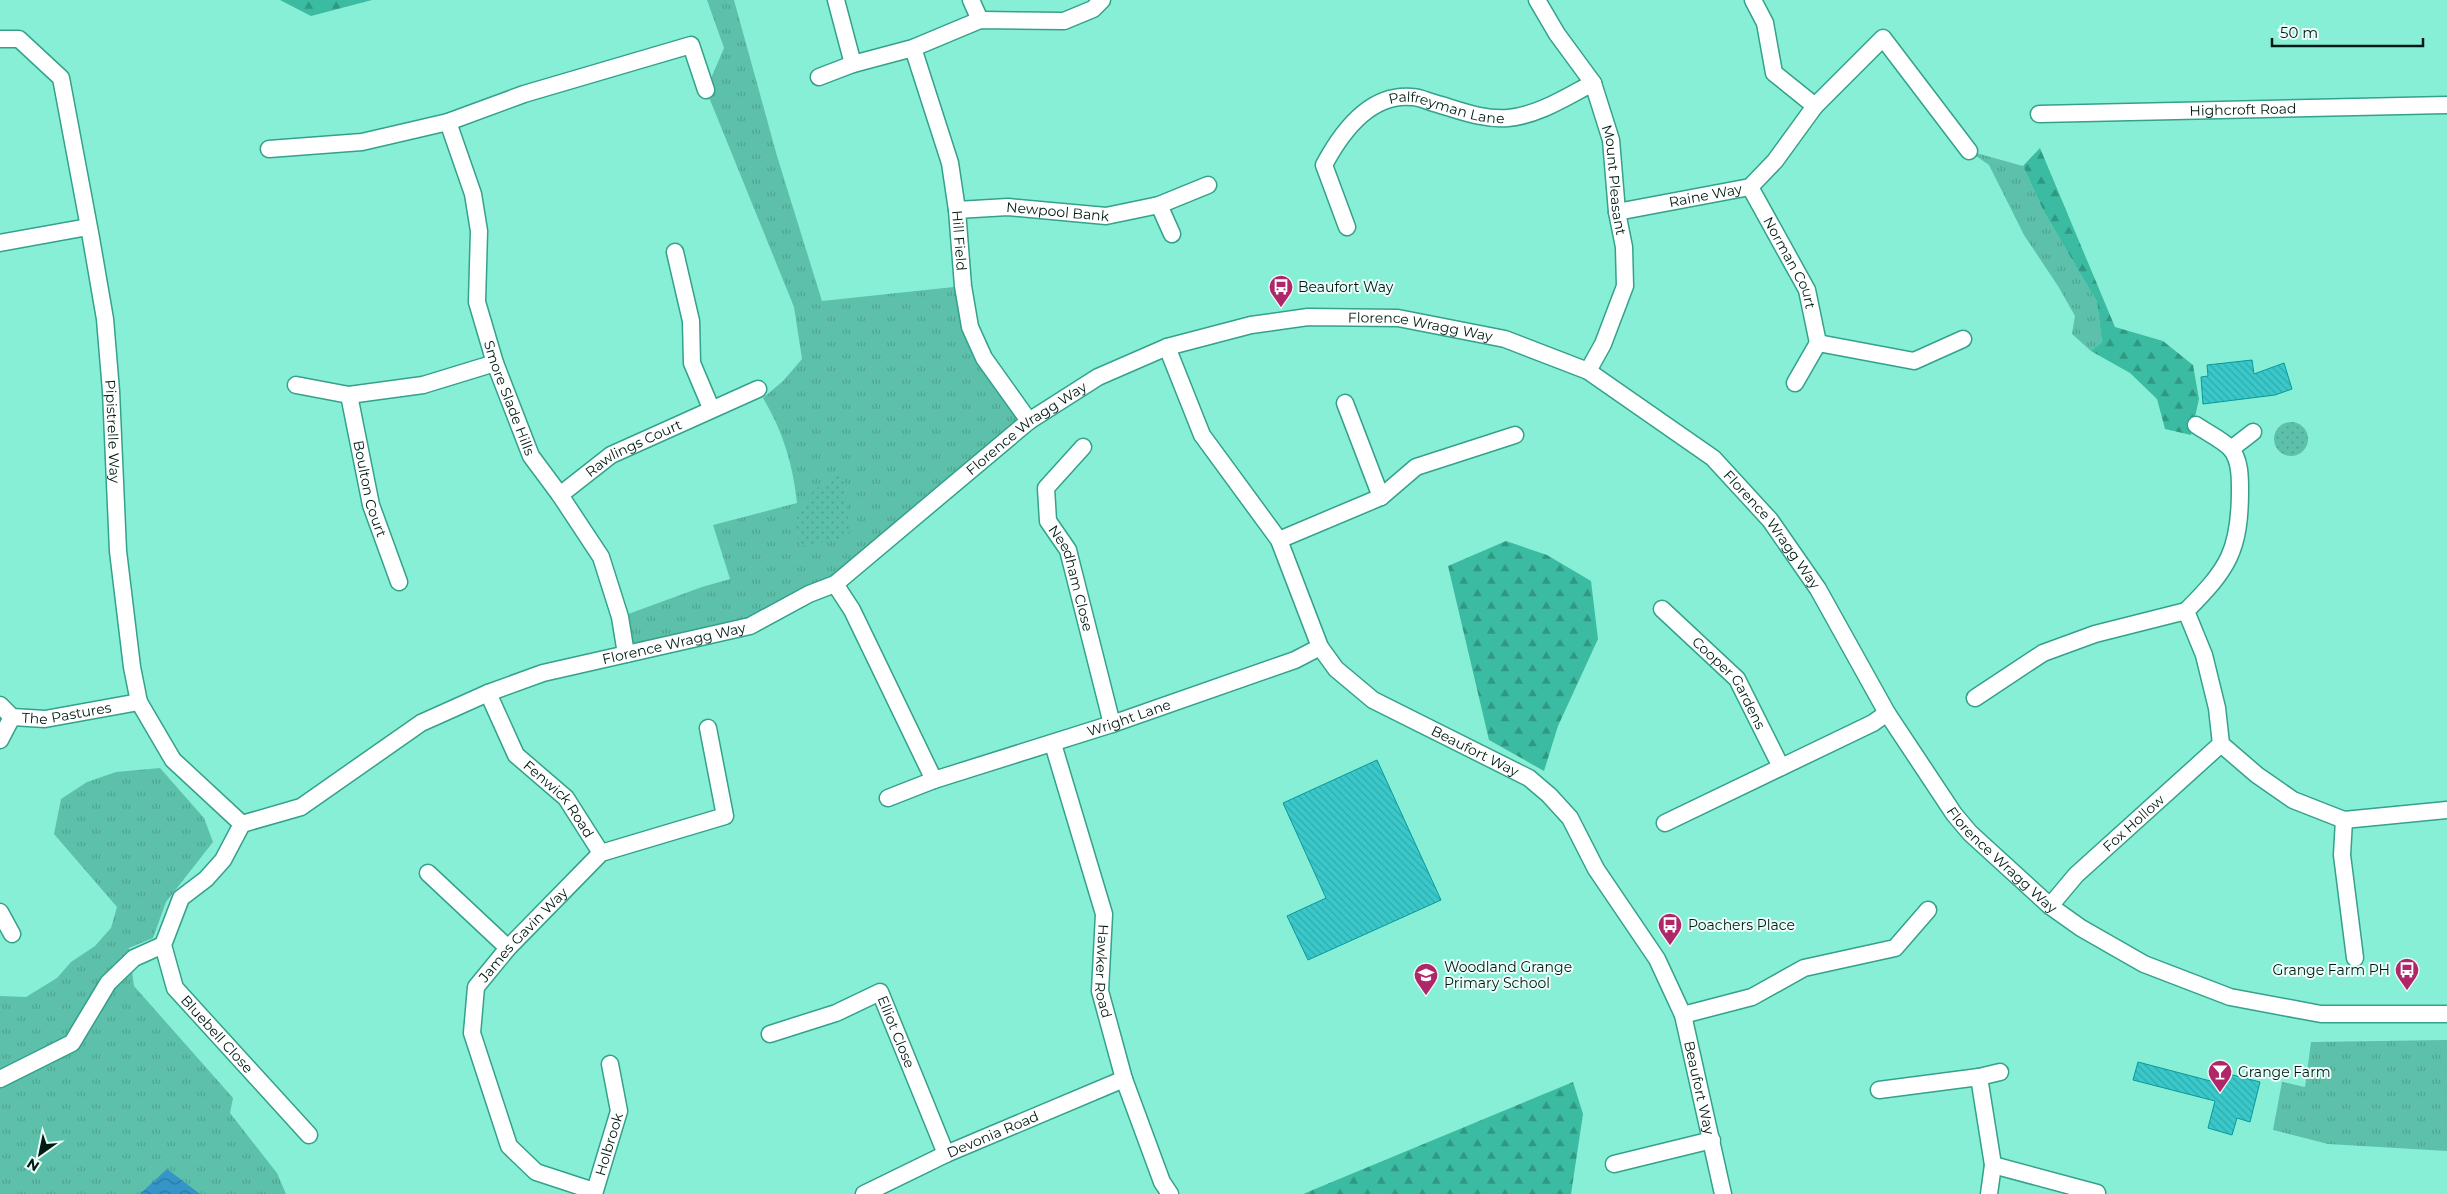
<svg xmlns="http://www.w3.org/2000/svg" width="2447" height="1194" font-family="Montserrat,sans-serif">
	<defs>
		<pattern id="grass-tufts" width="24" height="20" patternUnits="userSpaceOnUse" patternTransform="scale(1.25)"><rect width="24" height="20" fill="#5dc0aa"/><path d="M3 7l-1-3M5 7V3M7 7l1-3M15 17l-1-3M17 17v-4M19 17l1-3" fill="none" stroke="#4fa491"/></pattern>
		<pattern id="forest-firs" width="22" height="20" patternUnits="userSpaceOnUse" patternTransform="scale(1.25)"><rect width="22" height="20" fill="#3bbba1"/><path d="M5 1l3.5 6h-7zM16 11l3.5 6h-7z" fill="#2f9782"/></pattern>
		<pattern id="park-dots" width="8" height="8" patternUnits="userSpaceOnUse" patternTransform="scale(1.25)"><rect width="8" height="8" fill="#5dc0aa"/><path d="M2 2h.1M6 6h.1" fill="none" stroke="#4fa491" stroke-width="1.8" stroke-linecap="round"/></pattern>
		<pattern id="water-waves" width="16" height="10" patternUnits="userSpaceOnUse" patternTransform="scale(1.25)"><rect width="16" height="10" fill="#3594c8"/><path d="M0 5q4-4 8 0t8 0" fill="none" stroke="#2a78a1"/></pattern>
		<pattern id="building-back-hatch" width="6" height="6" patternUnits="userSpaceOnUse" patternTransform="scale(1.25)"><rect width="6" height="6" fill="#3ac8ca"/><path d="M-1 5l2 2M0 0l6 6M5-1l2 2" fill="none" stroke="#31abad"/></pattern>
	</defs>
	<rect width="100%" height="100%" fill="#88efd7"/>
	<!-- grass -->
	<g fill="url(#grass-tufts)">
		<path d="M707,0h27l43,156 45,145 141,-15 21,72 45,63 -182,149 -97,56 -124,28 -6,-37 82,-30 28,-8 -17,-54 84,-22c-4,-38 -14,-72 -34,-105l20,-17 19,-22 -8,-52 -88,-217 18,-42z"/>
		<polygon points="1969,151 2023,166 2044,212 2097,302 2102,342 2091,351 2072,334 2075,316 2058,286 2024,235 1989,165"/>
		<polygon points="160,768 204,818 213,842 166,902 153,938 129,948 134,986 233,1098 230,1113 277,1173 286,1194 0,1194 0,996 26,997 57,978 71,962 95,946 111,928 117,907 54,834 61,799 87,782 116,772"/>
		<polygon points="2447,1040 2447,1151 2328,1144 2273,1130 2282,1082 2305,1087 2311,1042"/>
	</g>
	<!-- forest -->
	<g fill="url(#forest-firs)">
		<polygon points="280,0 372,0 311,16"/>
		<polygon points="2040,148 2115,327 2163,341 2193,365 2199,399 2191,435 2165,429 2157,399 2130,373 2091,351 2102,342 2097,302 2044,212 2023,166"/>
		<polygon points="1506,541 1547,555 1591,581 1598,639 1558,726 1544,771 1489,740 1448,566"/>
		<polygon points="1573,1082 1583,1114 1571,1194 1303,1194"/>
	</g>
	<!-- park -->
	<g fill="url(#park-dots)">
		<circle cx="2291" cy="439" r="17"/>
		<polygon points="836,475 844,476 850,532 841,539 800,546 795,521 813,491"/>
	</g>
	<!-- water -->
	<polygon fill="url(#water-waves)" points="167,1169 200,1194 140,1194"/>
	<!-- building -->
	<g fill="url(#building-back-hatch)" stroke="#0a989a">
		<polygon points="2252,360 2254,374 2284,363 2292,389 2275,395 2203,404 2201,377 2208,376 2207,365"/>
		<polygon points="1377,760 1441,900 1308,960 1287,916 1326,898 1283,803"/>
		<polygon points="2138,1062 2222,1084 2225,1073 2260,1082 2250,1122 2237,1118 2232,1135 2208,1128 2215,1101 2133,1080"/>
	</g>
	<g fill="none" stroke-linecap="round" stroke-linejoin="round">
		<defs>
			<g id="street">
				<polyline points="836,0 853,64"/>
				<polyline points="971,0 980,20"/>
				<path id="s1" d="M1537,0l20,34 36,49 18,57 6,72 7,35 1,39 -22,58 -15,27"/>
				<path id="s2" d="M0,39h19l42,39 30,160 14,81 6,72 7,160 14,116 7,35 34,58 69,64"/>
				<path id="s3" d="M913,48l37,115 7,47 6,76 7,41 14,31 45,63"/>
				<polyline points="819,77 853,64 913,48 980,20 1064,21 1093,9 1102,0"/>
				<polyline points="1815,106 1883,38 1969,151"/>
				<path id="s4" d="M2039,114l408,-9"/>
				<path id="s5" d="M448,122l25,72 6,37 -2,71 18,61 36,93 29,39 41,62 19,60 6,37"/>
				<polyline points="269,149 362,142 448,122 524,94 691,45 706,90"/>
				<path id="s6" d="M1750,187l57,103 11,53"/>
				<polyline points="1159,205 1172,234"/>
				<path id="s7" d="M957,210l51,-3 98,9 53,-11 49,-20"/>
				<path id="s8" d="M1617,212l133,-25 25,-26 40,-55 -41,-33 -9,-50 -12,-23"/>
				<path id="s9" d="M1347,227l-23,-62c17,-32 46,-72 88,-68 7,0 15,4 22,6 25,7 48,17 74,15 31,-3 58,-21 85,-35"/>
				<polyline points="0,243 88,227"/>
				<polyline points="675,252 691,321 692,363 711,408"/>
				<path id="s10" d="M1167,347l35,88 77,105 41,107 16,22 37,31 156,78 20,17 21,23 26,51 61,90 26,56 40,179"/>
				<polyline points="1795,383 1818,343 1914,361 1963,339"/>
				<polyline points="296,385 349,395 423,385 495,363"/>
				<path id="s11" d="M349,395l22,110 28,77"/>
				<polyline points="1345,403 1381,497"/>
				<path d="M2196,425c10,7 27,15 35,24 9,11 9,28 9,41 0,61 -12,79 -54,121l18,44 13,53 4,36 36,31 36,25 51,20 103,-10"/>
				<path id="s12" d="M1083,447l-37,41 2,33 20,29 44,174"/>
				<polyline points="2231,449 2253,432"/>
				<path id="s13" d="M560,495l51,-40 147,-66"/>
				<polyline points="1279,540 1381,497 1416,467 1515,435"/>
				<polyline points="835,584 852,610 934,780"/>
				<path id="s14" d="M1662,609l75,70 44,88"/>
				<path id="s15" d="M488,693l28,62 50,43 35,55"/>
				<polyline points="1975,698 2043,653 2095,634 2186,611"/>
				<path id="s16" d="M0,705l12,12 33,2 94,-17"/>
				<polyline points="0,740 12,717"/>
				<path id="s17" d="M1053,744l51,170 -4,77 24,88 38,103 8,12"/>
				<path id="s18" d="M888,798l46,-18 178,-56 183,-64 25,-13"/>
				<polyline points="2344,820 2342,855 2355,958"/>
				<polyline points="1665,823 1873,723 1887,713"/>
				<path id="s19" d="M242,824l59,-17 120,-84 67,-30 55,-20 207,-47 59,-32 26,-10 194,-163 69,-44 69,-30 84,-22 57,-8 90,1 107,21 83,32 125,87 57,62 48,69 69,124 67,101 16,19 80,73 31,22 63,36 86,33 91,17h126"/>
				<path id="s20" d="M242,824l-19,36 -17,19 -25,19 -18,47 12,43 134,147"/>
				<polyline points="428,873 508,948"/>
				<path id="s21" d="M2050,906l26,-31 145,-131"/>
				<polyline points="0,912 12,934"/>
				<polyline points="1683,1015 1752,997 1804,968 1895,948 1928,910"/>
				<path id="s22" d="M770,1034l66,-21 44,-21 66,162"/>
				<polyline points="1979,1077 1993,1165 1989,1194"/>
				<polyline points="0,1079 72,1043 108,983 134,958 163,945"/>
				<polyline points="1879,1090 1979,1077 2000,1072"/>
				<polyline points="1614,1164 1712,1140"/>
				<polyline points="1993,1165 2097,1193"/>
				<path id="s23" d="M594,1191l-58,-19 -27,-26 -37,-113 4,-46 32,-39 93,-95 124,-37 -17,-88"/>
				<path id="s24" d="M594,1194l25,-83 -9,-47"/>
				<path id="s25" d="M864,1194l82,-40 178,-75"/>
			</g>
		</defs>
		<!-- street casing -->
		<use href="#street" stroke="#34a18b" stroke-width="19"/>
		<!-- street -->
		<use href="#street" stroke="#fff" stroke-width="16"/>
	</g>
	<!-- icons -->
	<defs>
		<symbol id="bus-pin" viewBox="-11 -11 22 30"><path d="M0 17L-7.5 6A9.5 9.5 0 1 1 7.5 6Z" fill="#b02769" stroke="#ecfef9"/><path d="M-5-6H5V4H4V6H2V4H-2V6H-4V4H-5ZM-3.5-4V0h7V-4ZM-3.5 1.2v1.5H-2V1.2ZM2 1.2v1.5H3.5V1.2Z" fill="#fff"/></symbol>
		<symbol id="school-pin" viewBox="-11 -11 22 30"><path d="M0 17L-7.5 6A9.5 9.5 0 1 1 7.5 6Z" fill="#b02769" stroke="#ecfef9"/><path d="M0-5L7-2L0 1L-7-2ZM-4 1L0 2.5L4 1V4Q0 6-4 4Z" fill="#fff"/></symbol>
		<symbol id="bar-pin" viewBox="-11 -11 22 30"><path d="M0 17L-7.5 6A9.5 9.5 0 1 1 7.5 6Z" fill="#b02769" stroke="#ecfef9"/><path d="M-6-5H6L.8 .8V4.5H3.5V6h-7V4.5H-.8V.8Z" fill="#fff"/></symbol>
	</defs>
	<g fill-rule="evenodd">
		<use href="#bus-pin" x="1267" y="273" width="28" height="38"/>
		<use href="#bus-pin" x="1656" y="911" width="28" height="38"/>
		<use href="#bus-pin" x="2393" y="956" width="28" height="38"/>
		<use href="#school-pin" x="1412" y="961" width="28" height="38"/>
		<use href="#bar-pin" x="2206" y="1058" width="28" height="38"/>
	</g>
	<g text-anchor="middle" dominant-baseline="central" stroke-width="4" stroke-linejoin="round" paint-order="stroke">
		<!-- street labels -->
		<g font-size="14" fill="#001b14" stroke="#ecfef9">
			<text stroke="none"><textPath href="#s4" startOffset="204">Highcroft Road</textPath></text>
			<text stroke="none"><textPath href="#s9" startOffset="220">Palfreyman Lane</textPath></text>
			<text stroke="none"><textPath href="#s1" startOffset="200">Mount Pleasant</textPath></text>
			<text stroke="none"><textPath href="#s8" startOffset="90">Raine Way</textPath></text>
			<text stroke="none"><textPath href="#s7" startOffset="101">Newpool Bank</textPath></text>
			<text stroke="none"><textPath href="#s3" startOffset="199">Hill Field</textPath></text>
			<text stroke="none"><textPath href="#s6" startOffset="86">Norman Court</textPath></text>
			<text stroke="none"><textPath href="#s19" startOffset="1315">Florence Wragg Way</textPath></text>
			<text stroke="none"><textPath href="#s5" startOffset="286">Smore Slade Hills</textPath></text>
			<text stroke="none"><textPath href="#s19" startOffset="894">Florence Wragg Way</textPath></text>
			<text stroke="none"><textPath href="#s2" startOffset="434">Pipistrelle Way</textPath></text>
			<text stroke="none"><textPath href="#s13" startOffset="88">Rawlings Court</textPath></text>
			<text stroke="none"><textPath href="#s11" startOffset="96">Boulton Court</textPath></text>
			<text stroke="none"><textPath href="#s19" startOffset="1735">Florence Wragg Way</textPath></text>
			<text stroke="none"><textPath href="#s12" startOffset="151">Needham Close</textPath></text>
			<text stroke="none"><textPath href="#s19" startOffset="474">Florence Wragg Way</textPath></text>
			<text stroke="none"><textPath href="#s14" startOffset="101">Cooper Gardens</textPath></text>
			<text stroke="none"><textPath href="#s16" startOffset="72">The Pastures</textPath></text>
			<text stroke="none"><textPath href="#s18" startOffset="254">Wright Lane</textPath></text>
			<text stroke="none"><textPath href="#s10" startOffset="529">Beaufort Way</textPath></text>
			<text stroke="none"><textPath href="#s15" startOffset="130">Fenwick Road</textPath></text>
			<text stroke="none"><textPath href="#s21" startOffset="118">Fox Hollow</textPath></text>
			<text stroke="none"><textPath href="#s19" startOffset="2140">Florence Wragg Way</textPath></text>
			<text stroke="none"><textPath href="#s23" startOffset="334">James Gavin Way</textPath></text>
			<text stroke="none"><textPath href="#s17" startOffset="235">Hawker Road</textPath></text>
			<text stroke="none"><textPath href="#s20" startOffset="255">Bluebell Close</textPath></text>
			<text stroke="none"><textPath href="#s22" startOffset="161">Elliot Close</textPath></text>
			<text stroke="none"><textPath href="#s10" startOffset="949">Beaufort Way</textPath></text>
			<text stroke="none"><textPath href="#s25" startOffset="142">Devonia Road</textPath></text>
			<text stroke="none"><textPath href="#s24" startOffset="52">Holbrook</textPath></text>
		</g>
		<!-- poi labels -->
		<g font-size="14" fill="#001b14" stroke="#ecfef9" text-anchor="start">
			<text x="1298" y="287">Beaufort Way</text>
			<text x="1688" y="925">Poachers Place</text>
			<text x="1444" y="967">Woodland Grange<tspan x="1444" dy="16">Primary School</tspan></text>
			<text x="2390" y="970" text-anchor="end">Grange Farm PH</text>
			<text x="2238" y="1072">Grange Farm</text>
		</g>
	</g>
	<!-- north arrow -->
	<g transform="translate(40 1154) rotate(213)" stroke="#ecfef9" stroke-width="4" paint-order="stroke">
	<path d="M0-4L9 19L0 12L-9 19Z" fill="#001b14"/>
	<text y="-8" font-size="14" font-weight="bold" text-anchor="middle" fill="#001b14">N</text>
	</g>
	<!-- scale -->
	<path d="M2272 38v8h151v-8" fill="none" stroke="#001b14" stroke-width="2.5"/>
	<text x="2280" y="38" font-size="15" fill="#001b14" stroke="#ecfef9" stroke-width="4" paint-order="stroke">50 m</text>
</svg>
